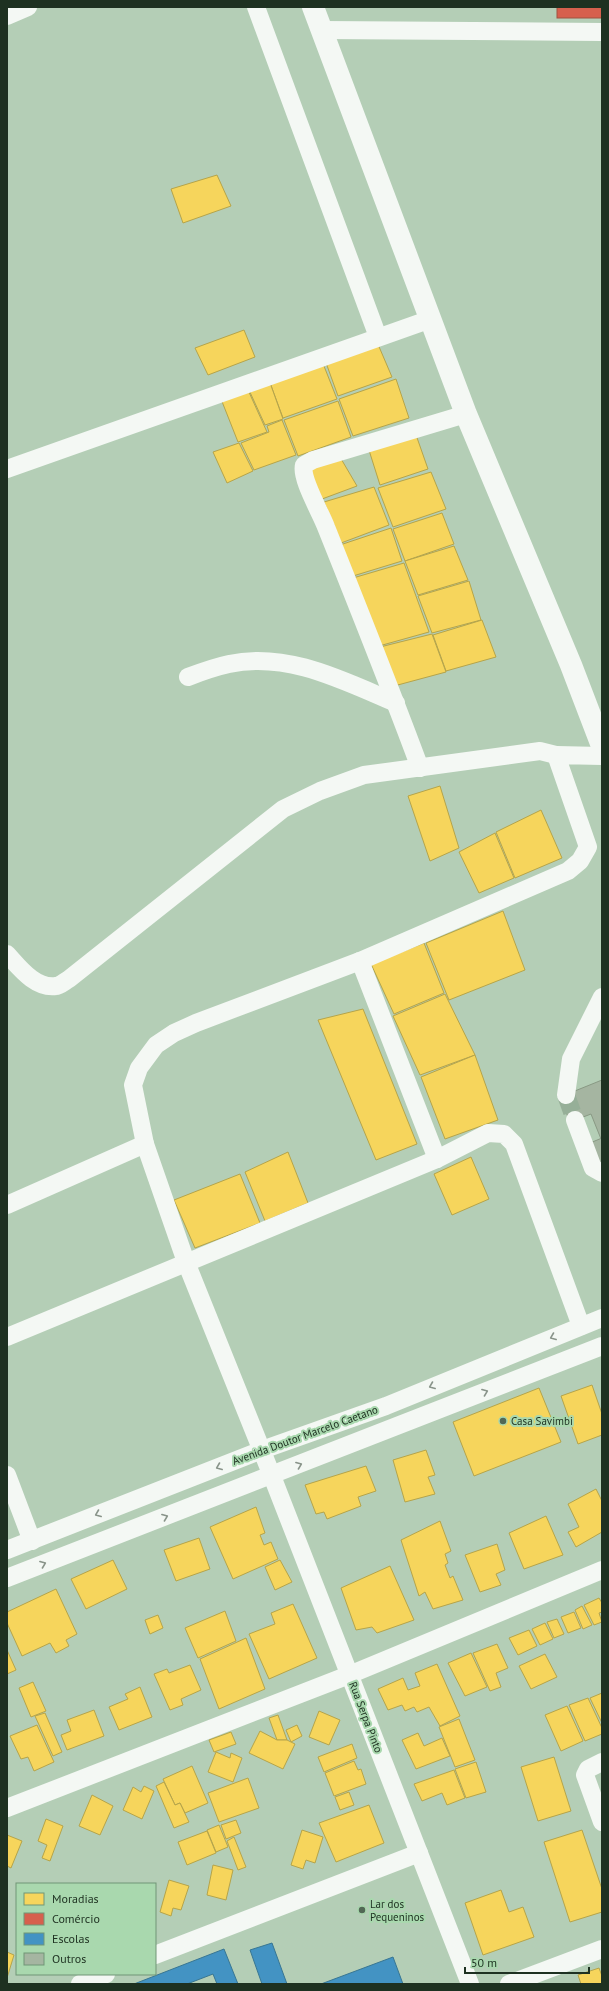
<svg xmlns="http://www.w3.org/2000/svg" width="609" height="1991" font-family="'PT Sans',sans-serif">
	<rect width="100%" height="100%" fill="#b4ceb6"/>
	<!-- homes -->
	<g fill="#f6d55c" stroke="#b5a44a">
		<polygon points="217,175 231,206 183,223 171,189"/>
		<polygon points="244,330 255,357 208,375 195,348"/>
		<polygon points="377,342 392,377 338,396 325,360"/>
		<polygon points="322,361 337,399 283,418 269,380"/>
		<polygon points="396,379 409,418 353,436 339,399"/>
		<polygon points="269,380 283,419 265,425 249,390"/>
		<polygon points="248,390 267,432 238,442 221,399"/>
		<polygon points="338,401 351,437 298,456 284,420"/>
		<polygon points="282,420 296,455 254,470 241,443 269,432 267,426"/>
		<polygon points="415,432 428,469 380,485 368,447"/>
		<polygon points="239,443 253,471 227,483 213,452"/>
		<polygon points="340,457 357,486 322,499 307,469"/>
		<polygon points="431,472 446,509 393,527 378,488"/>
		<polygon points="374,487 389,525 341,543 324,502"/>
		<polygon points="442,513 454,544 405,561 393,529"/>
		<polygon points="391,528 402,561 353,576 340,545"/>
		<polygon points="454,546 468,580 418,595 405,561"/>
		<polygon points="404,563 429,632 379,646 353,578"/>
		<polygon points="469,581 481,620 432,633 418,596"/>
		<polygon points="482,620 496,657 446,671 433,635"/>
		<polygon points="432,634 446,672 394,686 380,647"/>
		<polygon points="440,786 459,848 430,861 408,796"/>
		<polygon points="541,810 562,858 515,878 496,832"/>
		<polygon points="495,833 514,878 479,893 459,852"/>
		<polygon points="503,911 525,970 449,1000 426,943"/>
		<polygon points="424,943 444,993 394,1014 371,964"/>
		<polygon points="445,994 475,1055 420,1075 393,1016"/>
		<polygon points="363,1009 417,1144 376,1160 318,1020"/>
		<polygon points="475,1055 498,1120 445,1139 421,1077"/>
		<polygon points="288,1152 308,1203 265,1221 245,1172"/>
		<polygon points="471,1157 489,1199 452,1215 434,1174"/>
		<polygon points="240,1174 260,1223 195,1248 174,1200"/>
		<polygon points="592,1385 602,1414 602,1435 578,1444 561,1396"/>
		<polygon points="539,1388 561,1442 474,1476 453,1422"/>
		<polygon points="426,1450 435,1475 428,1477 435,1494 405,1502 393,1460"/>
		<polygon points="366,1466 376,1491 358,1497 361,1506 327,1519 324,1512 316,1514 305,1485"/>
		<polygon points="596,1489 602,1501 602,1532 576,1547 568,1532 579,1527 568,1504"/>
		<polygon points="256,1507 265,1533 260,1535 264,1545 271,1542 278,1559 233,1579 210,1527"/>
		<polygon points="546,1516 563,1555 524,1569 509,1533"/>
		<polygon points="440,1521 451,1551 445,1554 448,1563 445,1565 450,1578 453,1576 463,1600 433,1609 425,1592 419,1596 401,1540"/>
		<polygon points="199,1538 210,1569 176,1581 164,1550"/>
		<polygon points="497,1544 505,1570 496,1574 501,1585 480,1592 465,1555"/>
		<polygon points="113,1560 127,1589 86,1609 71,1579"/>
		<polygon points="280,1560 292,1582 275,1590 265,1567"/>
		<polygon points="390,1566 414,1620 377,1633 372,1627 356,1630 341,1588"/>
		<polygon points="56,1589 77,1634 66,1640 69,1646 56,1653 50,1643 22,1656 7,1623 7,1612"/>
		<polygon points="599,1598 602,1603 602,1612 599,1613 602,1622 594,1625 584,1605"/>
		<polygon points="293,1604 317,1658 269,1679 249,1634 275,1624 271,1613"/>
		<polygon points="582,1606 592,1625 583,1629 575,1610"/>
		<polygon points="225,1611 236,1641 198,1658 185,1628"/>
		<polygon points="574,1612 581,1628 568,1633 561,1617"/>
		<polygon points="158,1615 163,1628 150,1634 145,1620"/>
		<polygon points="557,1619 564,1634 554,1638 547,1622"/>
		<polygon points="545,1623 553,1639 540,1645 532,1629"/>
		<polygon points="529,1630 537,1646 518,1655 509,1638"/>
		<polygon points="246,1638 265,1689 219,1709 200,1659"/>
		<polygon points="497,1644 508,1668 496,1673 501,1687 490,1691 473,1653"/>
		<polygon points="7,1650 16,1670 7,1674"/>
		<polygon points="471,1653 487,1687 465,1696 448,1663"/>
		<polygon points="545,1654 557,1677 531,1689 519,1666"/>
		<polygon points="437,1664 460,1716 440,1726 429,1707 417,1712 414,1707 405,1711 402,1705 388,1710 378,1689 403,1678 408,1690 420,1686 415,1673"/>
		<polygon points="190,1665 201,1690 181,1699 183,1705 170,1710 154,1674 167,1669 169,1673"/>
		<polygon points="33,1682 46,1711 31,1717 19,1688"/>
		<polygon points="140,1687 152,1717 119,1730 109,1707 128,1699 125,1694"/>
		<polygon points="602,1693 602,1723 590,1698"/>
		<polygon points="588,1698 602,1728 602,1734 585,1741 569,1705"/>
		<polygon points="567,1706 583,1741 561,1751 545,1715"/>
		<polygon points="94,1710 104,1736 67,1750 61,1735 71,1731 67,1720"/>
		<polygon points="319,1711 340,1720 329,1745 309,1737"/>
		<polygon points="45,1713 62,1752 53,1756 35,1716"/>
		<polygon points="278,1715 287,1740 277,1740 269,1718"/>
		<polygon points="459,1719 475,1760 455,1767 439,1727"/>
		<polygon points="37,1725 54,1762 34,1771 28,1757 21,1759 10,1736"/>
		<polygon points="297,1725 302,1736 291,1742 286,1730"/>
		<polygon points="260,1731 277,1740 287,1740 295,1744 283,1769 249,1753"/>
		<polygon points="231,1732 236,1744 214,1752 209,1740"/>
		<polygon points="418,1733 424,1746 442,1738 450,1756 416,1769 402,1740"/>
		<polygon points="352,1744 357,1758 324,1772 318,1757"/>
		<polygon points="216,1752 230,1758 231,1753 242,1758 233,1782 208,1772"/>
		<polygon points="554,1757 571,1811 538,1821 521,1767"/>
		<polygon points="354,1761 358,1770 361,1769 366,1784 334,1796 325,1773"/>
		<polygon points="476,1762 486,1792 466,1798 455,1769"/>
		<polygon points="192,1766 208,1803 185,1813 180,1803 175,1805 163,1779"/>
		<polygon points="454,1770 465,1798 447,1805 442,1793 422,1801 414,1784"/>
		<polygon points="248,1778 259,1808 219,1822 208,1793"/>
		<polygon points="164,1782 175,1805 180,1803 189,1822 174,1828 156,1786"/>
		<polygon points="144,1786 154,1791 142,1819 123,1810 133,1787 141,1792"/>
		<polygon points="349,1792 354,1805 340,1810 335,1797"/>
		<polygon points="92,1795 113,1806 100,1835 79,1826"/>
		<polygon points="369,1805 384,1843 336,1862 319,1823"/>
		<polygon points="46,1819 63,1826 50,1861 42,1858 47,1845 38,1841"/>
		<polygon points="236,1820 241,1833 226,1839 221,1825"/>
		<polygon points="219,1825 228,1847 216,1852 207,1830"/>
		<polygon points="302,1830 323,1837 315,1863 306,1860 303,1869 291,1865"/>
		<polygon points="582,1830 602,1889 602,1912 570,1922 544,1842"/>
		<polygon points="207,1831 216,1853 187,1865 178,1842"/>
		<polygon points="7,1835 22,1841 11,1868 7,1866"/>
		<polygon points="234,1837 246,1867 238,1870 227,1841"/>
		<polygon points="213,1865 233,1870 226,1900 207,1895"/>
		<polygon points="169,1880 189,1886 181,1910 173,1908 171,1916 160,1912"/>
		<polygon points="501,1890 509,1912 523,1907 534,1937 483,1955 465,1903"/>
		<polygon points="7,1952 14,1955 7,1978"/>
		<polygon points="599,1968 602,1976 602,1984 581,1984 578,1975"/>
	</g>
	<!-- shops -->
	<rect fill="#d6604d" stroke="#9f5240" x="557" y="7" width="45" height="11"/>
	<!-- schools -->
	<g fill="#4393c3" stroke="#387692">
		<polygon points="272,1943 287,1984 262,1984 250,1950"/>
		<polygon points="224,1949 238,1984 217,1984 213,1974 187,1984 134,1984"/>
		<polygon points="393,1957 403,1984 321,1984"/>
	</g>
	<!-- building -->
	<g fill="#a5b5a1" stroke="#899984">
		<polygon points="602,1080 602,1138 601,1139 591,1114 570,1122 560,1097"/>
		<polygon points="602,1138 602,1169 590,1143"/>
	</g>
	<g fill="none" stroke-linecap="round" stroke-linejoin="round">
		<!-- minor-tunnel -->
		<polyline stroke="#96af98" stroke-width="18" stroke-dasharray="18 9" stroke-linecap="butt" points="566,1095 575,1120"/>
		<!-- minor -->
		<g stroke="#f4f8f4" stroke-width="18">
			<polyline points="256,7 378,337"/>
			<polyline points="7,16 28,7"/>
			<polyline points="322,30 602,32"/>
			<polyline points="7,469 431,319"/>
			<path d="M188,677c13,-5 27,-10 41,-13 58,-13 115,17 167,39"/>
			<path d="M420,768c-30,-81 -62,-161 -94,-241 -5,-14 -26,-49 -22,-62l9,-5 153,-46"/>
			<path d="M7,954c12,13 28,35 49,32 4,0 9,-5 13,-7l214,-170 37,-18 44,-16 176,-24 16,4"/>
			<polyline points="360,961 437,1159"/>
			<polyline points="566,1095 571,1059 602,997"/>
			<polyline points="575,1120 593,1168 602,1173"/>
			<polyline points="7,1205 145,1144"/>
			<polyline points="7,1337 437,1159 488,1133 504,1134 514,1144 581,1326"/>
			<polyline points="7,1475 32,1541"/>
			<polyline points="7,1550 262,1450 386,1406 602,1318"/>
			<polyline points="7,1578 602,1346"/>
			<polyline points="602,1762 588,1769 585,1775 602,1822"/>
			<polyline points="7,1808 349,1675 602,1570"/>
			<polyline points="155,1955 419,1853"/>
			<polyline points="80,1984 106,1974"/>
			<polyline points="470,1984 272,1476 186,1262 145,1144 133,1085 139,1068 156,1045 174,1033 196,1023 360,961 568,871 580,861 588,847 556,755 602,756"/>
			<polyline points="509,1984 602,1949"/>
		</g>
		<!-- major -->
		<polyline stroke="#f4f8f4" stroke-width="22" points="313,7 466,414 571,665 602,746"/>
	</g>
	<!-- one-way arrows -->
	<defs><path id="oneway-chevron" d="M-2-3.5L2.5 0L-2 3.5" fill="none" stroke-width="1.6" stroke-linecap="round" stroke-linejoin="round"/></defs>
	<g stroke="#89948a">
		<use href="#oneway-chevron" transform="translate(553 1337) rotate(158)"/>
		<use href="#oneway-chevron" transform="translate(432 1386) rotate(158)"/>
		<use href="#oneway-chevron" transform="translate(485 1392) rotate(-21)"/>
		<use href="#oneway-chevron" transform="translate(299 1465) rotate(-21)"/>
		<use href="#oneway-chevron" transform="translate(219 1467) rotate(158)"/>
		<use href="#oneway-chevron" transform="translate(98 1514) rotate(158)"/>
		<use href="#oneway-chevron" transform="translate(165 1517) rotate(-21)"/>
		<use href="#oneway-chevron" transform="translate(43 1564) rotate(-21)"/>
	</g>
	<!-- markers -->
	<g fill="#526855" stroke="#a9d8ae" stroke-width="1.5">
		<circle cx="503" cy="1421" r="4"/>
		<circle cx="362" cy="1910" r="4"/>
	</g>
	<g text-anchor="middle" dominant-baseline="central" stroke-width="4" stroke-linejoin="round" paint-order="stroke">
		<!-- poi labels -->
		<g font-size="11" fill="#1e3121" stroke="#a9d8ae" text-anchor="start">
			<text x="511" y="1421">Casa Savimbi</text>
			<text x="370" y="1904">Lar dos<tspan x="370" dy="13">Pequeninos</tspan></text>
		</g>
		<!-- street labels -->
		<g font-size="11" fill="#1e3121" stroke="#a9d8ae">
			<text transform="translate(305 1435) rotate(-20)">Avenida Doutor Marcelo Caetano</text>
			<text transform="translate(366 1717) rotate(69)">Rua Serpa Pinto</text>
		</g>
	</g>
	<!-- border -->
	<rect width="609" height="1991" fill="none" stroke="#1e3121" stroke-width="16"/>
	<!-- legend -->
	<rect x="16" y="1883" width="140" height="92" fill="#a9d8ae" stroke="#719576"/>
	<rect x="24" y="1893" width="20" height="12" fill="#f6d55c" stroke="#719576"/>
	<text x="52" y="1903" font-size="12" fill="#1e3121">Moradias</text>
	<rect x="24" y="1913" width="20" height="12" fill="#d6604d" stroke="#719576"/>
	<text x="52" y="1923" font-size="12" fill="#1e3121">Comércio</text>
	<rect x="24" y="1933" width="20" height="12" fill="#4393c3" stroke="#719576"/>
	<text x="52" y="1943" font-size="12" fill="#1e3121">Escolas</text>
	<rect x="24" y="1953" width="20" height="12" fill="#a5b5a1" stroke="#719576"/>
	<text x="52" y="1963" font-size="12" fill="#1e3121">Outros</text>
	<!-- scale -->
	<path d="M465 1967v6h124v-6" fill="none" stroke="#1e3121" stroke-width="2"/>
	<text x="471" y="1967" font-size="12" fill="#1e3121" stroke="#a9d8ae" stroke-width="3" paint-order="stroke">50 m</text>
</svg>
